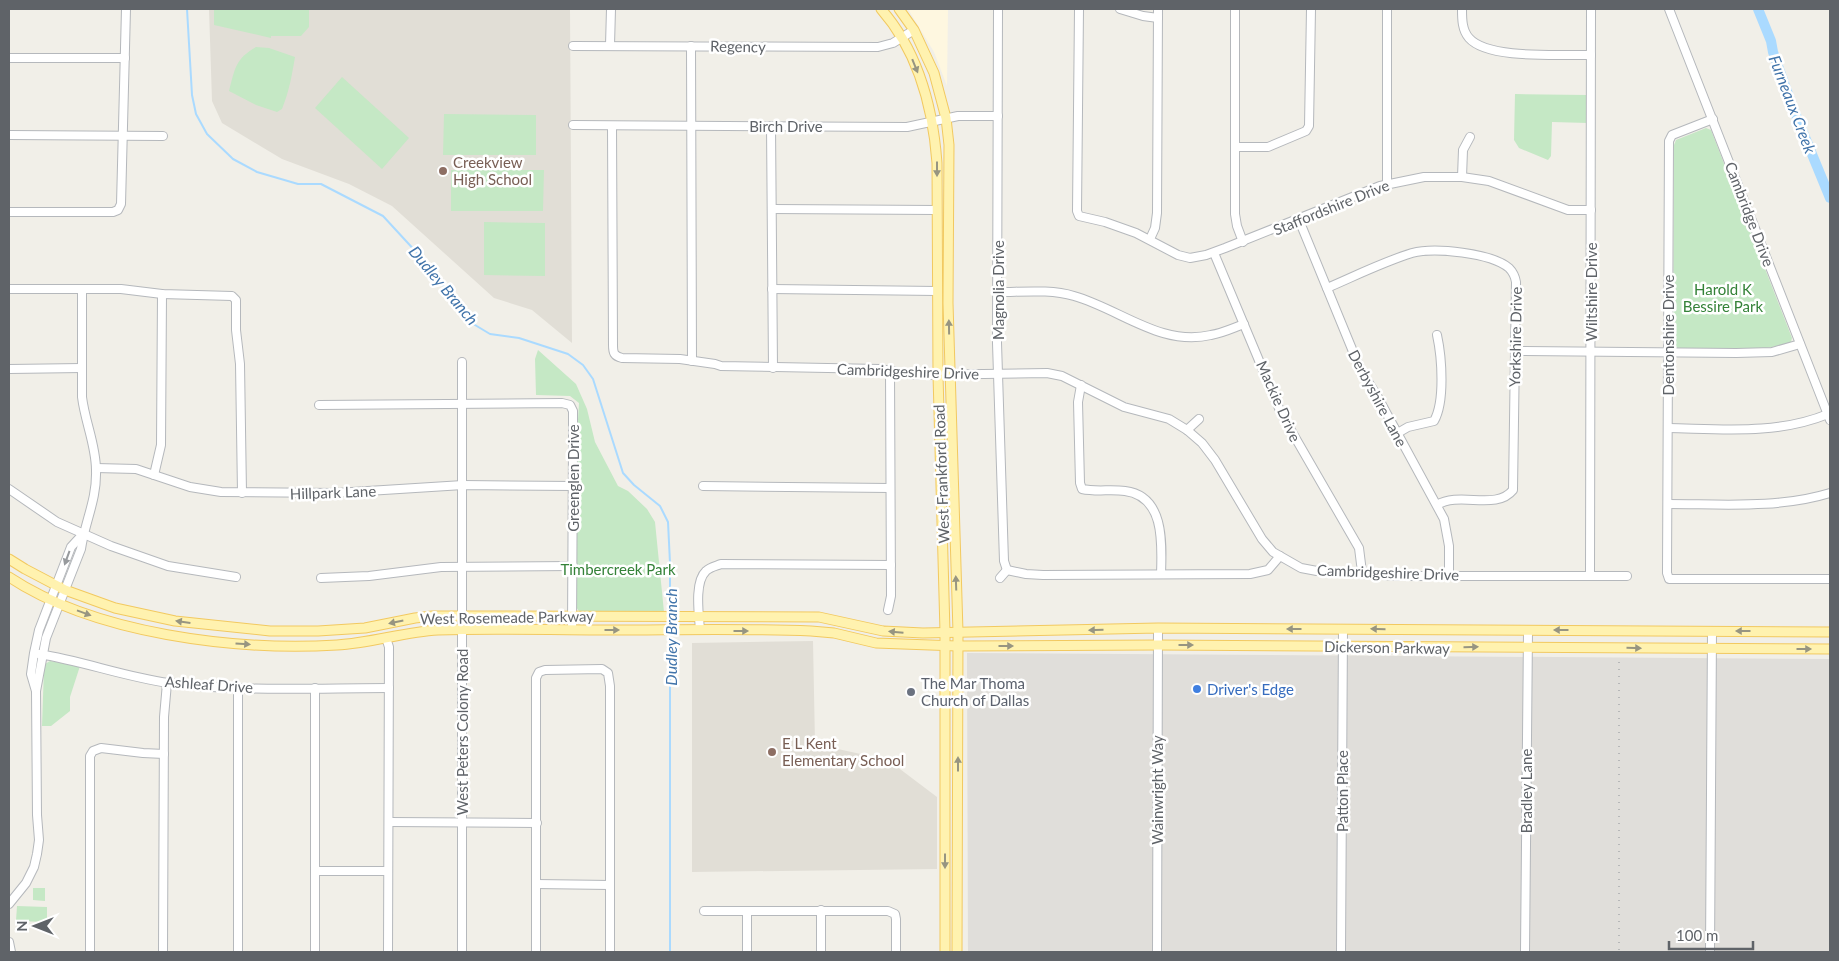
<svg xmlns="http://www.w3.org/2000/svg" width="1839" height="961" font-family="Lato,sans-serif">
	<rect width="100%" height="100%" fill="#f1efe8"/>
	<!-- commercial -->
	<polygon fill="#fef7e0" points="908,9 948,9 947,86 934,52"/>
	<!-- industrial -->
	<polygon fill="#e0deda" points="967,653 1830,659 1830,952 968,952"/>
	<!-- education -->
	<g fill="#e1ded6">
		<polygon points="209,9 570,9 572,343 532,310 494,298 392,206 349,184 282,159 222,123 212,101"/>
		<polygon points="813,641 815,744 888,760 937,797 937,869 692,872 692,643"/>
	</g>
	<!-- green -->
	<g fill="#c5e8c5">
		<polygon points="214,9 309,9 309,27 301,36 271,36 271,38 214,25"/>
		<path d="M256,47l13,1 26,9c-3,18 -6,35 -13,52l-5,3 -21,-7 -27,-14c6,-22 6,-32 27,-44z"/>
		<polygon points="342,77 409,138 382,169 315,108"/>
		<polygon points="1515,94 1587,95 1588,123 1552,122 1551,156 1548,160 1519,148 1514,140"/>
		<polygon points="444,114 536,115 536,155 443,155"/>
		<path d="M1706,128l5,2 81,208 -1,4c-31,12 -80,6 -114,6l-4,-5 1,-198 2,-5z"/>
		<polygon points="451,170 544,170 543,211 451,211"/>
		<polygon points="484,222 545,223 545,276 484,275"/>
		<polygon points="538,350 576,384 587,409 595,442 618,486 628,491 647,509 655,522 664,612 579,611 576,607 576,452 579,403 570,396 536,395 535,359"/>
		<polygon points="50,661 80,666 70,697 70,711 51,726 42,726 44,668 45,664"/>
		<polygon points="33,888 45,888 45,901 33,900"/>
		<polygon points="17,906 47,907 47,922 16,921"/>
	</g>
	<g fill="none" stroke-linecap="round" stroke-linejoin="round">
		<!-- stream -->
		<g stroke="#aadaff" stroke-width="2">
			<polyline points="187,9 192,95 196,114 207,134 233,159 257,172 298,184 321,184 383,216 418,254 475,325 490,334 519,338 568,354 583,365 593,379 623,473 634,485 660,506 668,522 670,563 670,614"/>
			<polyline points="670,952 670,633"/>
		</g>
		<!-- river -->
		<polyline stroke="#aadaff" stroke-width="10" points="1758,9 1771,41 1773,52 1793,108 1830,198"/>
		<defs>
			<g id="minor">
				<polyline points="998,9 997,343 1004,561 1007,570"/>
				<polyline points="1079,9 1077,211 1079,216 1105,222 1136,233 1178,255 1190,258 1206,255 1225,248 1380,186 1424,177 1462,177 1489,181 1568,210 1591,210"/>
				<polyline points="1120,9 1143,16 1158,18"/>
				<polyline points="1235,9 1235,214 1237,226 1243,242"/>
				<polyline points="1387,9 1387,184"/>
				<path d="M1462,9c0,10 0,21 7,29 19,22 93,16 122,17"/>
				<polyline points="1669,9 1830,420"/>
				<polyline points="610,45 611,9"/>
				<polyline points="573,46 878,47 893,43 914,30"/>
				<polyline points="691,46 692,361"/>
				<polyline points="9,58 125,58"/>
				<polyline points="1713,119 1672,135 1669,141 1667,573 1669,579 1830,579"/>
				<polyline points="573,125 907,127 958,116 998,116"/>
				<path d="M612,126l1,219c0,8 1,11 9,13l58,1 35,5 6,2 159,3 35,6 132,-2 15,3 62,31 45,12 18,11 15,13 13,17 47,79 11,13 28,16 16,3 81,5h229"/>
				<polyline points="771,126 773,368"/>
				<polyline points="9,135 163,136"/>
				<polyline points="1235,147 1268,147 1306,131 1309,126 1311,9"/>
				<polyline points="1462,177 1463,150 1470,137"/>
				<polyline points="772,209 937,210"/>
				<polyline points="9,212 113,212 118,210 121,204 126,9"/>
				<polyline points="1299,220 1361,371 1376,394 1444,519 1449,546 1449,575"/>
				<polyline points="1150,239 1155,228 1157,213 1158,9"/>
				<polyline points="1214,253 1281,413 1359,548 1362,572"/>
				<path d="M1327,288c28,-12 56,-26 85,-35 23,-6 79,0 97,15 4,4 6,8 7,14l-3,208c-17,21 -53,1 -76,15"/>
				<polyline points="9,289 121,289 162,294 232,296 236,300 236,330 240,364 242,493"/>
				<polyline points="772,289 937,291"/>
				<path d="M998,292c25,0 52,-3 76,4 46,13 87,51 137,39 12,-2 22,-7 33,-11"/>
				<polyline points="1516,351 1736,353 1772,352 1800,344"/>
				<polyline points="9,369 82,368"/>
				<path d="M1081,385l-3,17 2,81 2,6c14,3 29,0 43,2 40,5 37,53 36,83"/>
				<polyline points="319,405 562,403 570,405 573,411 573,444 572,630"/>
				<path d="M1668,428c54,1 109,7 160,-14"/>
				<polyline points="1187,430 1199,419"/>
				<path d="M1396,434l12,-7 26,-6c11,-19 8,-63 3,-86"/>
				<polyline points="96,468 136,469 190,487 221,492 336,493 463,485 573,486"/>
				<polyline points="154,475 161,445 162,294"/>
				<polyline points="703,486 890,488"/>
				<polyline points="9,489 57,522 111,546 168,566 236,577"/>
				<path d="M1668,504c53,0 110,5 162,-11"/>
				<polyline points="1007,570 1026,574 1043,575 1250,574 1268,570 1280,556"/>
				<polyline points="1590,575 1591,9"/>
				<polyline points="321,578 369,576 441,567 573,566"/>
				<polyline points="1000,578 1007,570"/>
				<polyline points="888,610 891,596 890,371"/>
				<path d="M700,630c-1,-15 -6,-48 6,-59 4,-4 10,-5 15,-7l170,1"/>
				<polyline points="386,638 389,647 388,952"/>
				<path d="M39,654c44,7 86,23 130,29 71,9 148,5 220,5"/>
				<polyline points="315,688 315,952"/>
				<path d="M36,691l10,-53 35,-89c4,-28 16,-49 15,-79 0,-25 -11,-48 -14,-73v-108"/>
				<polyline points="389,822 537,823"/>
				<polyline points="315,871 388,871"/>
				<polyline points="536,884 610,885"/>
				<polyline points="9,904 26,883 34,867 37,854 39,840 37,815 36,691 31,674 34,653 39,630 71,547 83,534"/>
				<polyline points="821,910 821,952"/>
				<polyline points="704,911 888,911 895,914 896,919 896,952"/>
				<polyline points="747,911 747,952"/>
				<polyline points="9,942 11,952"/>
				<polyline points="90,952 90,756 93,751 101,748 143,753 164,754"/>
				<polyline points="163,952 164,717 167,683"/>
				<polyline points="238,952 238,688"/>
				<polyline points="462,952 462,362"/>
				<polyline points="536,952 536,678 539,672 545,670 602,669 608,673 610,686 610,952"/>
				<polyline points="1157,952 1158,628"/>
				<polyline points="1341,952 1343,629"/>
				<polyline points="1525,952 1528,631"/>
				<polyline points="1710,952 1712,631"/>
			</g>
			<g id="major">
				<path d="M881,9c37,42 52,99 56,154l1,212 7,257v320"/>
				<polyline points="899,9 914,30 934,73 946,118 949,145 948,303 958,632 957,952"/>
				<polyline points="9,559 25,569 65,590 115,608 175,621 270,631 318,631 365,628 415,618 432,616 509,616 819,617 883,631 923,633 1158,628 1830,632"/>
				<path d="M9,577c86,57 226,74 328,68 34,-2 67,-13 101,-15 56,-2 112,0 168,0 69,0 137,-2 205,1l23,2 42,10 81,3 201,-1 672,4"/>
			</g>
		</defs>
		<!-- minor casing -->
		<use href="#minor" stroke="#b5b8bc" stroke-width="10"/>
		<!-- major casing -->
		<use href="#major" stroke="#f2c960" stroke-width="11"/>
		<!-- minor -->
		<use href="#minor" stroke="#fff" stroke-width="8"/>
		<!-- major -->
		<use href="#major" stroke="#fff2af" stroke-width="9"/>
		<!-- rail -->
		<polyline stroke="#b6b7b8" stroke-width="2" stroke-dasharray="1 6" stroke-linecap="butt" points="1619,662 1619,952"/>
	</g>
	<!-- one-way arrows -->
	<defs><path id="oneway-solid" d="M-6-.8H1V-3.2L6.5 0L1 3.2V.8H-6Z" transform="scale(1.25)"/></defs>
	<g fill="#979581">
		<use href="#oneway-solid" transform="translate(915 66) rotate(68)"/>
		<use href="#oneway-solid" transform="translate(937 169) rotate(90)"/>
		<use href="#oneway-solid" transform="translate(949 327) rotate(-91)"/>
		<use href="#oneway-solid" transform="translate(956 583) rotate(-92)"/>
		<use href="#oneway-solid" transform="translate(84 613) rotate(20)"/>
		<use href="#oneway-solid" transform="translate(183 622) rotate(-172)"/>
		<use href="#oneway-solid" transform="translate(396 622) rotate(168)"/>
		<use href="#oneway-solid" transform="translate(1294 629) rotate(-180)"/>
		<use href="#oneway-solid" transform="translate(1378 629) rotate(-179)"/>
		<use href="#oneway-solid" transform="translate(612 630)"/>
		<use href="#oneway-solid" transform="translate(1096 630) rotate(179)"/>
		<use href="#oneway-solid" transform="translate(1561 630) rotate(180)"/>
		<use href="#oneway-solid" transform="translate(741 631)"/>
		<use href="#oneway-solid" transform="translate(1743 631) rotate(-180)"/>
		<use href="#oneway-solid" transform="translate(896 632) rotate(-175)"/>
		<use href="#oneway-solid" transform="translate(243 644) rotate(4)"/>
		<use href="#oneway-solid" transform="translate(1186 645)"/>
		<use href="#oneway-solid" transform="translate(1006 646)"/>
		<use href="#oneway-solid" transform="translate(1471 647) rotate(-1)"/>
		<use href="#oneway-solid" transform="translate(1634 648) rotate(1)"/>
		<use href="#oneway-solid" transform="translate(1804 649)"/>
		<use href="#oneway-solid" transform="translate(958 764) rotate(-90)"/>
		<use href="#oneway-solid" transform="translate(945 861) rotate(90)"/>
	</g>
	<use fill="#979a9d" href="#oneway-solid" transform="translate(67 558) rotate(110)"/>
	<!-- markers -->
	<g fill="#8d6e63" stroke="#fff" stroke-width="2">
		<circle cx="443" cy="171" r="5"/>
		<circle cx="772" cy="752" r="5"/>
	</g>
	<circle fill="#3f7fe0" stroke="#fff" stroke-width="2" cx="1197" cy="689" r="5"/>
	<circle fill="#6b7280" stroke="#fff" stroke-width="2" cx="911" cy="692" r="5"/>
	<g text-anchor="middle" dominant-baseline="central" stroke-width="5" stroke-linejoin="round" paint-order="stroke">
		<!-- street labels -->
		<g font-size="15" fill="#5f6368" stroke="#fff">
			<text transform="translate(738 46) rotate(1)">Regency</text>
			<text x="786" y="126">Birch Drive</text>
			<text transform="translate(1331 207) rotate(-22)">Staffordshire Drive</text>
			<text transform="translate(1750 214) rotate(69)">Cambridge Drive</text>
			<text transform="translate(998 290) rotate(-90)">Magnolia Drive</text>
			<text transform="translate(1591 292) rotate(-90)">Wiltshire Drive</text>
			<text transform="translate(1668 335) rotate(-90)">Dentonshire Drive</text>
			<text transform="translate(1515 337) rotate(-89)">Yorkshire Drive</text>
			<text transform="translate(908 371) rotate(2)">Cambridgeshire Drive</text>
			<text transform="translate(1378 398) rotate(62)">Derbyshire Lane</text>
			<text transform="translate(1279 401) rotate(66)">Mackie Drive</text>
			<text transform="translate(941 474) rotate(-92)">West Frankford Road</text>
			<text transform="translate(573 478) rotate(-90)">Greenglen Drive</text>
			<text transform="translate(333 492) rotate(-2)">Hillpark Lane</text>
			<text transform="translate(1388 572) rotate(2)">Cambridgeshire Drive</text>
			<text transform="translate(507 617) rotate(-1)">West Rosemeade Parkway</text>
			<text transform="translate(1387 647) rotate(1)">Dickerson Parkway</text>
			<text transform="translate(209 684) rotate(4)">Ashleaf Drive</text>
			<text transform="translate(462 732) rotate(-90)">West Peters Colony Road</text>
			<text transform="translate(1157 790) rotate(-90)">Wainwright Way</text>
			<text transform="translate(1342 791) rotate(-90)">Patton Place</text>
			<text transform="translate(1526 791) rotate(-90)">Bradley Lane</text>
		</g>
		<!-- education labels -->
		<g font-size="15" fill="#785e54" stroke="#fff" text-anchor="start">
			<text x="453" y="162">Creekview<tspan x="453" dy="17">High School</tspan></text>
			<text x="782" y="743">E L Kent<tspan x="782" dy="17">Elementary School</tspan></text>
		</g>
		<!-- park labels -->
		<g font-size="15" fill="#348238" stroke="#fff">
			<text x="1723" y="289">Harold K<tspan x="1723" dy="17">Bessire Park</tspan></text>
			<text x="618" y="569">Timbercreek Park</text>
		</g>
		<!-- worship labels -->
		<g font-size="15" fill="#5b616d" stroke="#fff" text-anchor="start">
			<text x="921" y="683">The Mar Thoma<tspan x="921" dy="17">Church of Dallas</tspan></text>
		</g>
		<!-- shop labels -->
		<g font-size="15" fill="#366cbe" stroke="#fff" text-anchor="start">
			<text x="1207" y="689">Driver's Edge</text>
		</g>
		<!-- water labels -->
		<g font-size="16" font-style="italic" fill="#4174aa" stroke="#fff">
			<text transform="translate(1793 104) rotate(69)">Furneaux Creek</text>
			<text transform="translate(444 285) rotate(50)">Dudley Branch</text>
			<text transform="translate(670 637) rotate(-90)">Dudley Branch</text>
		</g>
	</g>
	<!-- border -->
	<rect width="1839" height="961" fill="none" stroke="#5f6368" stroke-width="20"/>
	<!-- north arrow -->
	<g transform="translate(35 926) rotate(270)" stroke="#ffffff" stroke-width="4" paint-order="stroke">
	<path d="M0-4L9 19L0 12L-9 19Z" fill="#5f6368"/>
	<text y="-8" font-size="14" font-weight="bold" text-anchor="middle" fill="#5f6368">N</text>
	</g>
	<!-- scale -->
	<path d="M1669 941v8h84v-8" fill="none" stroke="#5f6368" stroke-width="2.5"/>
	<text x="1676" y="941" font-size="15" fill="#5f6368" stroke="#ffffff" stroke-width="4" paint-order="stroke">100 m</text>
</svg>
